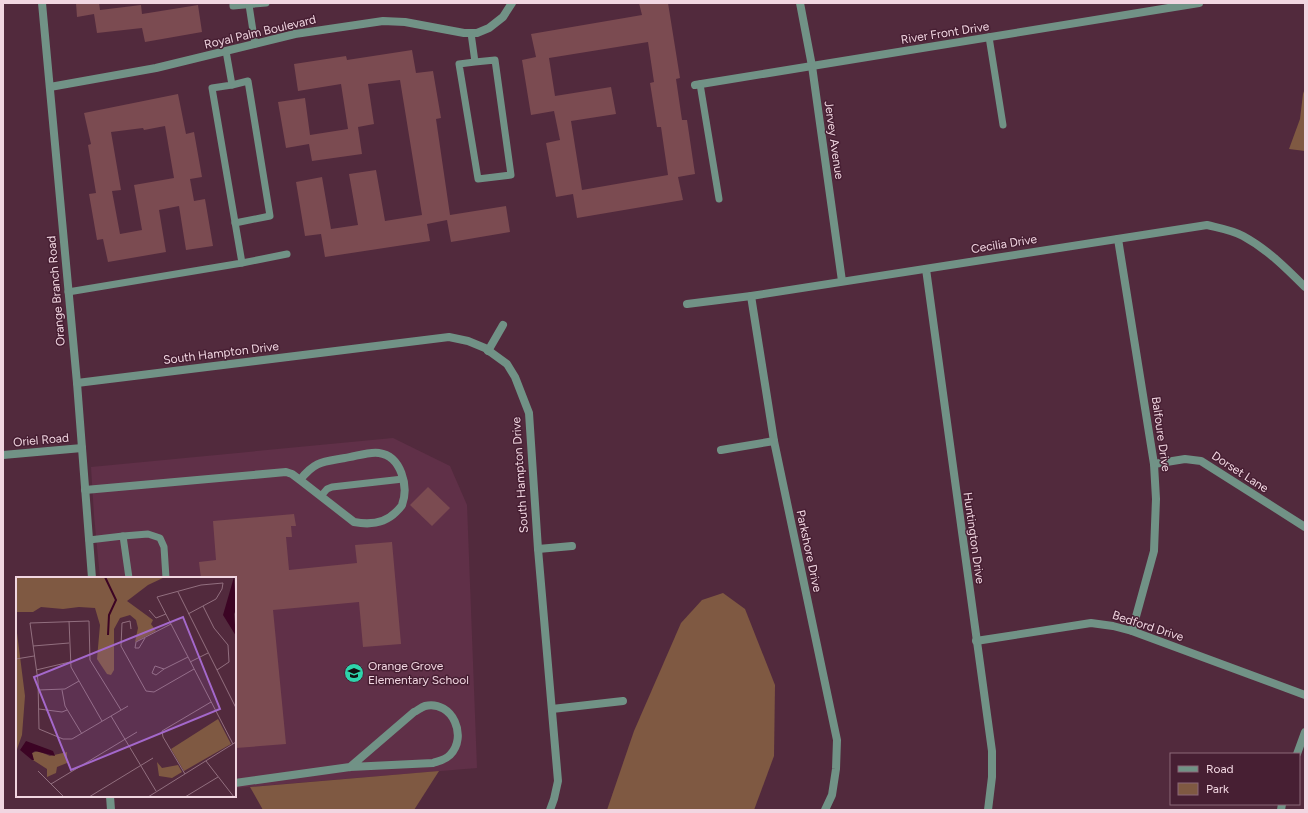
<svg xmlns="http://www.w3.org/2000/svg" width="1308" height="813" font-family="Figtree,sans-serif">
	<rect width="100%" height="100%" fill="#522a3d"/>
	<!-- built -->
	<polygon fill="#603048" points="393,438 450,466 467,505 477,768 235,788 235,578 100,578 94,515 91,467"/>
	<!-- green -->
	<g fill="#7f5942">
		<polygon points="1305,88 1305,151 1289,149 1300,119 1303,94"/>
		<polygon points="723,593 745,609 775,685 774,756 754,810 607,810 634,731 681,623 702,600"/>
		<polygon points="439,771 414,810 263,810 250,787"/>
	</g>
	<!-- building -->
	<g fill="#7b4b51" fill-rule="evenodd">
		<polygon points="76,3 99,3 100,10 141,5 142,14 198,5 202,32 145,42 142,28 97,33 94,14 77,17"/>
		<path d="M639,3h29l12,75 -4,1 6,41h5l8,54 -17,3 5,23 -106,18 -4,-24 -17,3 -10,-54 14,-3 -6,-29 -23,4 -9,-55 14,-3 -5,-23 111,-19zM648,42l6,40 -4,1 7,44h4l7,48 -86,15 -11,-69 45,-7 -5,-27 -56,9 -6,-38z"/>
		<polygon points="412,50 416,73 433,71 441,118 436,119 450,215 506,206 510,232 451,242 447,220 427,224 430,241 325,257 321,234 305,236 296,182 322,177 331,229 358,225 349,174 376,170 385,221 422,215 400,80 368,84 374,124 358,127 362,154 312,161 309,144 286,148 278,102 305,98 310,135 348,129 341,84 298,91 294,64 346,56 347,60"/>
		<path d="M178,94l8,40 8,-2 8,45 -12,2 4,22 11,-2 8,47 -27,4 -7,-44 -20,4 7,42 -58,10 -5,-23 -6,1 -8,-46 7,-1 -8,-48 3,-1 -7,-31zM165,126l9,52 -40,7 8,45 -22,4 -8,-43 9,-1 -10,-58 32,-4 1,2z"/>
		<polygon points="428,487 450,508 432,526 410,505"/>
		<polygon points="294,514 296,526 291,526 292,537 286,537 289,570 357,563 355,545 392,542 401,644 363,647 359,602 273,610 286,744 236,748 235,578 201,578 199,562 216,560 213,521"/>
	</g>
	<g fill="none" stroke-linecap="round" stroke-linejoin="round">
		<!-- lane -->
		<g stroke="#719286" stroke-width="7">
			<polyline points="233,3 233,6 266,3"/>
			<polyline points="249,5 255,44"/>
			<polyline points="471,33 475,62 459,64 478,179 511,175 495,60 475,62"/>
			<polyline points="989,37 1003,125"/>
			<polyline points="700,84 719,199"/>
			<polyline points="232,85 248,81 270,216 235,223"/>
			<polyline points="242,263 287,254"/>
			<polyline points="68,292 242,263 212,88 232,85 226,51"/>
			<polyline points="321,496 327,489 332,487 403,479"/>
			<polyline points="123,536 148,534 160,538 164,547 166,578"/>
			<polyline points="89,540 123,536 129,578"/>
		</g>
		<!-- street -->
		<g stroke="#719286" stroke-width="8">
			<polyline points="42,3 77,383 92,578"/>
			<polyline points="800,3 812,66 842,281"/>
			<polyline points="695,85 1199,3"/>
			<polyline points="50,87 156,68 295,34 383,21 405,22 464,33 477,33 489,28 503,17 512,3"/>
			<polyline points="1118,239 1154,464 1156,499 1154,551 1132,631"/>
			<polyline points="926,269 992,751 992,777 988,810"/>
			<polyline points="751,296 774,441 837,740 836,769 832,795 825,810"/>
			<path d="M687,304l64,-8 456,-71c12,3 25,5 36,11 24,13 43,32 62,51"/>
			<polyline points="488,351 503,325"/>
			<polyline points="77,383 449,337 468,341 485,348 507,364 515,377 529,413 538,549 558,781 554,799 550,810"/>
			<polyline points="721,450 774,441"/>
			<polyline points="3,455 82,448"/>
			<polyline points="1154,464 1185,459 1201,461 1305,527"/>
			<path d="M85,490l201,-18 6,2 8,6 54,42c15,3 31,1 42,-10 2,-2 5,-5 6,-7 7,-19 -1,-49 -23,-52 -9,-2 -25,4 -34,5 -22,4 -30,3 -45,22"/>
			<polyline points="538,549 572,546"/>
			<polyline points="976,641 1091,623 1113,626 1132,631 1305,695"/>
			<polyline points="552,709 623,701"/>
			<polyline points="1297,754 1305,732"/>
			<path d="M235,783l115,-16 83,-4c6,-2 12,-3 17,-8 18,-18 3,-55 -25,-49 -4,1 -8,5 -11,6l-64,55"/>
			<polyline points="110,796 111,810"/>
			<polyline points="1281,810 1282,804"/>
		</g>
	</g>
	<!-- icons -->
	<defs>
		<symbol id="school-disc" viewBox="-11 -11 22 22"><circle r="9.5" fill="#2ed4ab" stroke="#471f33"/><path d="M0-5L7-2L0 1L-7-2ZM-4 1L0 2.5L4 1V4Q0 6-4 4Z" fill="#111"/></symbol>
	</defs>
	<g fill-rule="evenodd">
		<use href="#school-disc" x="343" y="662" width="22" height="22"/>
	</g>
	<g text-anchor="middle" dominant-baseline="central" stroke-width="3" stroke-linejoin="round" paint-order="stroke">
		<!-- street labels -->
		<g font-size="12" fill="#f1d6e1" stroke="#471f33">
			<text transform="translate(260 32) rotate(-13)">Royal Palm Boulevard</text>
			<text transform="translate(945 33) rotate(-9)">River Front Drive</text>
			<text transform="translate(834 140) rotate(82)">Jervey Avenue</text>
			<text transform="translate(1004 244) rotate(-9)">Cecilia Drive</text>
			<text transform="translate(56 291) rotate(-95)">Orange Branch Road</text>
			<text transform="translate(221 353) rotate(-7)">South Hampton Drive</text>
			<text transform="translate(1161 434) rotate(82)">Balfoure Drive</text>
			<text transform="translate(41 440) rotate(-5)">Oriel Road</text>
			<text transform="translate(1240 472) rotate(33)">Dorset Lane</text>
			<text transform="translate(520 475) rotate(-94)">South Hampton Drive</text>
			<text transform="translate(974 538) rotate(82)">Huntington Drive</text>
			<text transform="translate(809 551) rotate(78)">Parkshore Drive</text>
			<text transform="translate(1148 626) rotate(18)">Bedford Drive</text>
		</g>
		<!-- poi labels -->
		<g font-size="12" fill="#f1d6e1" stroke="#471f33" text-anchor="start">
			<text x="368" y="666">Orange Grove<tspan x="368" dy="14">Elementary School</tspan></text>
		</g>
	</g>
	<!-- overview -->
	<g transform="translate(16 577)">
		<rect width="220" height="220" fill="#522a3d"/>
		<path d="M0,0h149l-17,8 -21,16 26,19 -2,4 5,7 -21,11 3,-14 -2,-8 -6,-5 -10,3 -6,11v41l-3,5 -4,-1 -10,-15 3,-34 -5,-17 -16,-1 -16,2 -22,-2 -8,5h-17zM0,48l9,71 -3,39 -6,17zM202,142l13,25 -47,27 -13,-22zM22,174l12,5 17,-4v11l-10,4 -1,6 -9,4v-8l-14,-9 -1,-7zM141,185l5,6 16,-3 4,7 -10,6 -13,-2z" fill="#7f5942"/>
		<path d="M218,0l2,33 -2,4 2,22 -13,-21zM10,164l27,10 2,5 -20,-5 -3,2 2,7h-2l-12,-10z" fill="#3c0424"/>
		<path fill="none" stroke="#3c0424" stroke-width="2" d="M89,0l11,23 -7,15 -1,20"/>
		<path fill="none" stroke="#926f7f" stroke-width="1" d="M162,15l58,116M187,29l11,22 14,17 1,17 -12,8M133,33l7,8 10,-4M172,37l28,-15 6,-10 1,-6 -22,2 -44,12 76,147M53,44l2,46 31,54M115,52l-1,-8 -8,2 -1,23 25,45 8,1 40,-23M129,61l-6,10h-4l1,-6 35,-18M17,69l36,-3M0,82l18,-3M174,85l18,-9M148,92l-9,-3 -3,7 4,2 8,-6 24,-12M20,93l34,-8M22,113l27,-1 14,-8M46,113l3,16 17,28M23,132l23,3 5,-2M105,133l-31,-50 -1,-39 -59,2 8,58 1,48 24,10h9l56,-33M95,139l45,75M190,184l28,36M22,194l26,26M169,197l-22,-37 -1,-6 49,-29M35,207l86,-52M73,220l64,-39M132,220l88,-55M169,220l33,-20"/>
		<path fill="#a468cb" fill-opacity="0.15" stroke="#a468cb" stroke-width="2" d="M167,40l37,92 -149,61 -37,-93z"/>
		<rect width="220" height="220" fill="none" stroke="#f1d6e1" stroke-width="2"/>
	</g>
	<!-- border -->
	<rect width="1308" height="813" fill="none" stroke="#f1d6e1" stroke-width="8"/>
	<!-- legend -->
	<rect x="1170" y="753" width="130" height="52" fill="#471f33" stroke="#8b6879"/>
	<rect x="1178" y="766" width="20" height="6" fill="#719286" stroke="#8b6879"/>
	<text x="1206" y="773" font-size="12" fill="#f1d6e1">Road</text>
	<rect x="1178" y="783" width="20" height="12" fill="#7f5942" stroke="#8b6879"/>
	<text x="1206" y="793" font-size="12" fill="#f1d6e1">Park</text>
</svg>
